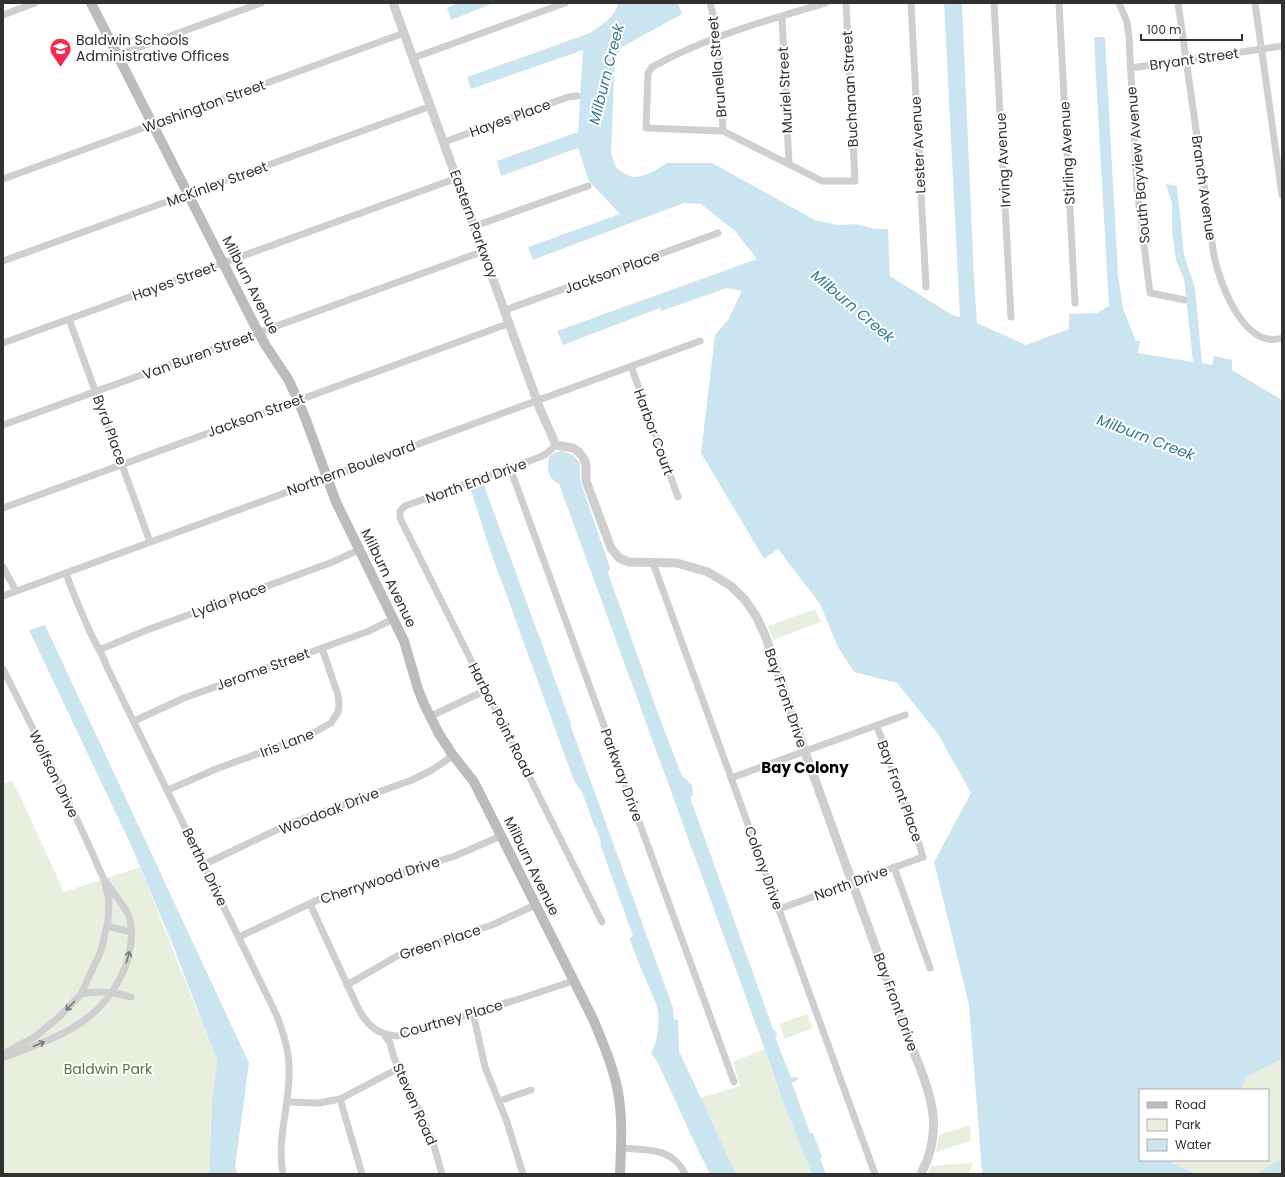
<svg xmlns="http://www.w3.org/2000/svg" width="1285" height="1177" font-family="Poppins,sans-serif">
	<rect width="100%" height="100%" fill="#fff"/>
	<!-- green -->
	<g fill="#e9efdf">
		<polygon points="815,609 821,622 773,640 768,626"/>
		<polygon points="13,781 64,892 140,867 217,1061 211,1116 209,1174 3,1174 3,784"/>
		<polygon points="807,1014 813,1028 785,1039 779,1024"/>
		<polygon points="764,1049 785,1107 812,1174 736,1174 700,1098 740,1086 733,1062"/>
		<polygon points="1282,1059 1282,1159 1256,1174 1196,1174 1173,1163 1171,1160 1268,1160 1268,1090 1241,1090 1246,1077"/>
		<polygon points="970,1125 971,1141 936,1152 939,1135"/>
		<polygon points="973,1163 969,1174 927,1174 931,1166"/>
	</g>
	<!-- water -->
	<g fill="#cbe5f0">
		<polygon points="458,3 494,3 451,20 447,8"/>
		<path d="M618,3h60l4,11 -60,33 -7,11 -4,95 5,14 6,5 10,5 10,-1 12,-5 13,-8h45l103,57 23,5 18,-1 19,5h13l2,47 62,39 8,2 -16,-314h18l12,275 3,45 49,22 43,-16v-15l28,-1 12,-7 -13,-228 -2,-41h11l13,237 5,35 13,32h4l-2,12 55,9 -9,-83 -8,-19 -4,-28v-28l-6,-20 11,2 7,69 11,33 7,75 10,2 2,-9 18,4v10l50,30v659l-36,18 -5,13h-101v70h31l2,3 23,11h-216l2,-2 -13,-167 -35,-143 37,-69 -33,-59 -41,-51 -43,-11 -16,-25 -18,-43 -42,-55 -14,10 -63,-106 14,-118 13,-15 14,-29 -15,-3 -66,23 -1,-3 -97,37 -6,-14 200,-72 -22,-28 -34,-27 -17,-1 -151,57 -5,-13 92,-33 -31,-33 -11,-33 -77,28 -4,-15 81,-29 5,-82 -112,39 -4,-12 123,-44c10,-7 26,-16 28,-30z"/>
		<path d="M561,451l12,4 6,7 1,5v13l30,88 -2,5 51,143 23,60 10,9 1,10 -3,2 83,232 3,2 1,5 -2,1 16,41 6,-1 1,3 -6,3 18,50h3l9,24 -2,1 6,16h-14l-27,-67 -34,-96 -192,-527c-12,-7 -12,-14 -10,-27l5,-4z"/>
		<path d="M484,485l55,151 3,5 -1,1 30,81 -1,1 103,284 1,12 4,-1 1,32 57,123h-26l-14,-28 -38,-83 -7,-10c7,-12 10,-34 5,-49 -3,-9 -8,-19 -12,-29l-1,-1 -14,-36 4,-2 -33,-92 1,-1 -5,-15h-1l-13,-36 -8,-11 -85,-234 -18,-57z"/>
		<polygon points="45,625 249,1063 235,1168 238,1174 209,1174 212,1102 217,1061 174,948 130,843 29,630"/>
		<polygon points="1282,1159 1282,1174 1256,1174 1280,1160"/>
	</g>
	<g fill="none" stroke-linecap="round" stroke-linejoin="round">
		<!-- minor -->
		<g stroke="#cfcfcf" stroke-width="7">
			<path d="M710,3c12,41 10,85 13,128"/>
			<path d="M826,3c-59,17 -120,34 -174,64l-4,6 -2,55 77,3 99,50h33l-9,-178"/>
			<polyline points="911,3 926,287"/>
			<polyline points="994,3 1011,317"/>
			<polyline points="1059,3 1075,303"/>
			<polyline points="1119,3 1127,22 1129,37 1137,189 1150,293 1180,299 1184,300"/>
			<path d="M1178,3l36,253c6,28 30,94 68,82"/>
			<polyline points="1255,3 1282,195"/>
			<polyline points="3,15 35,3"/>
			<polyline points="782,17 789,164"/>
			<polyline points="118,55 261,3"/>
			<polyline points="413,58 565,3"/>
			<polyline points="1131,68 1282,46"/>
			<polyline points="444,142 568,97 577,96"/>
			<polyline points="3,179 404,33"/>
			<polyline points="475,226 588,186"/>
			<polyline points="3,261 431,106"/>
			<polyline points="505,310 718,233"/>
			<polyline points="69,319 150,542"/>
			<polyline points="3,343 457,178"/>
			<polyline points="631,366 678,497"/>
			<polyline points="3,425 484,251"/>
			<polyline points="556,445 546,454 540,457 405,506 400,511 400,518 602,922"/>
			<polyline points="510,468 734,1082"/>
			<polyline points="3,508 510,323"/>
			<polyline points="653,563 875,1174"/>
			<polyline points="3,567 16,591"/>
			<path d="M66,573c7,21 16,41 25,61 5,11 12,20 15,31l171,351c6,17 12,33 12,51 2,36 -13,70 -6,107"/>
			<polyline points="3,596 700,341"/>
			<polyline points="99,650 147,630 330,563 359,550"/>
			<path d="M3,669c31,62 63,124 91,188 3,7 6,15 10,22 7,12 18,23 24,35 6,13 3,32 0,45 -21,64 -69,77 -125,99"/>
			<polyline points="431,716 486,690"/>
			<polyline points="134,721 184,698 369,631 393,619"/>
			<polyline points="731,778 905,715"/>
			<polyline points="168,790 216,769 311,734 331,723 338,712 339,706 338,695 322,648"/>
			<polyline points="203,865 289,824 412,780 432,770 454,755"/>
			<polyline points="894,867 930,968"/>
			<path d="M310,904l49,106c9,16 19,25 38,26l122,-37 54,-18"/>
			<polyline points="779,909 923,857 918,841 877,726"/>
			<polyline points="107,926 131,932"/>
			<polyline points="239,937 324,897 455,856 501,836"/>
			<polyline points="347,985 399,955 492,925 535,905"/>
			<path d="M81,994c21,-4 29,-2 50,3"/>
			<polyline points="473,1013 485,1067 507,1122 523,1174"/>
			<polyline points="385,1036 390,1043 394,1058 416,1103 432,1139 442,1174"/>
			<polyline points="5,1053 36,1036 60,1016 81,994 101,951 108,921 109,900 105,883"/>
			<polyline points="340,1099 362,1174"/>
			<polyline points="499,1101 531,1090"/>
			<polyline points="287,1102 319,1103 340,1099 399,1068"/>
			<path d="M621,1148c25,2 52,-1 64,26"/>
		</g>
		<!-- tertiary -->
		<path stroke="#cfcfcf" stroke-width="9" d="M393,3l147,406 16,36 17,3 6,4 5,7 2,6v16l25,67 8,10 10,4 48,1 31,9 23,14 14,14 11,16 9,19 40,117 106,293c18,45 35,82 10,129"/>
		<!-- secondary -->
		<path stroke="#bcbcbc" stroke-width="10" d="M91,3l163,321 12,22 22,33 10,21 8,20 30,82 68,139 14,48 6,15 15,30 13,20 22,28 119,237c10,24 20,47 25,73 5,27 3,55 2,82"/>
	</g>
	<!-- one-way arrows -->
	<defs><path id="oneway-shaft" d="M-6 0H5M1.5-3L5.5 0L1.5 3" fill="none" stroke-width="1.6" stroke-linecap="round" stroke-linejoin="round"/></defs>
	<g stroke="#797979">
		<use href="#oneway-shaft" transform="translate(128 957) rotate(-74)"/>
		<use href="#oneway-shaft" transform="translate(70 1006) rotate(134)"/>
		<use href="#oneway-shaft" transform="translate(39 1044) rotate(-21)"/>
	</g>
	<!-- icons -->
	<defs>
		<symbol id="school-pin" viewBox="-11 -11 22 30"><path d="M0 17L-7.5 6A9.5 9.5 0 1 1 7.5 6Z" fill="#f3294d" stroke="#fff"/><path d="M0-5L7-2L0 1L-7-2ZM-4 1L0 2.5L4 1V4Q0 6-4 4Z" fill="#fff"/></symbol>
	</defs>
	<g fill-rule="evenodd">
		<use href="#school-pin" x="48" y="36" width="25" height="34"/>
	</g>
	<g text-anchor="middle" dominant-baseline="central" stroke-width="4" stroke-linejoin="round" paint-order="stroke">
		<!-- poi labels -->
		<g font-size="14" fill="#323232" stroke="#fff" text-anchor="start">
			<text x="76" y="40">Baldwin Schools<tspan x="76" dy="16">Administrative Offices</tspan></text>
		</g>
		<!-- street labels -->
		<g font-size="14" fill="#323232" stroke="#fff">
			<text transform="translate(1194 59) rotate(-8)">Bryant Street</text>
			<text transform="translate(717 67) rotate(-95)">Brunella Street</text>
			<text transform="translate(850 89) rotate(-93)">Buchanan Street</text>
			<text transform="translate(785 90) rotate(-93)">Muriel Street</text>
			<text transform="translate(204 106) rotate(-20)">Washington Street</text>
			<text transform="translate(510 118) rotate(-20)">Hayes Place</text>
			<text transform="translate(918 145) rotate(-93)">Lester Avenue</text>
			<text transform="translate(1067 153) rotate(-93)">Stirling Avenue</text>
			<text transform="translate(1003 160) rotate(-93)">Irving Avenue</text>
			<text transform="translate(1138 165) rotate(-95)">South Bayview Avenue</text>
			<text transform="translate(217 184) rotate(-20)">McKinley Street</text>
			<text transform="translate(1204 188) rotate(82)">Branch Avenue</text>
			<text transform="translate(474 224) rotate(70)">Eastern Parkway</text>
			<text transform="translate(612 272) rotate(-20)">Jackson Place</text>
			<text transform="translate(174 281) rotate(-20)">Hayes Street</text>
			<text transform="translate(251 285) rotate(63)">Milburn Avenue</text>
			<text transform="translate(198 355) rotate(-20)">Van Buren Street</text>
			<text transform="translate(256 415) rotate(-20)">Jackson Street</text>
			<text transform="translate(110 430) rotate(70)">Byrd Place</text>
			<text transform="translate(654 432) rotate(70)">Harbor Court</text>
			<text transform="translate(351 468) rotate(-20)">Northern Boulevard</text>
			<text transform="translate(476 481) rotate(-20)">North End Drive</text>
			<text transform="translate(389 578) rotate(64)">Milburn Avenue</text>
			<text transform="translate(229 600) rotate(-20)">Lydia Place</text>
			<text transform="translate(263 669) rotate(-20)">Jerome Street</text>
			<text transform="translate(786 698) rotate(71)">Bay Front Drive</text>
			<text transform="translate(501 720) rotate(63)">Harbor Point Road</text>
			<text transform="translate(287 743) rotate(-21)">Iris Lane</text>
			<text transform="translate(54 774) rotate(64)">Wolfson Drive</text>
			<text transform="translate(622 775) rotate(70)">Parkway Drive</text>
			<text transform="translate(900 791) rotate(70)">Bay Front Place</text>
			<text transform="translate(329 811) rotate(-21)">Woodoak Drive</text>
			<text transform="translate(532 866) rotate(64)">Milburn Avenue</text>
			<text transform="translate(205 867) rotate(64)">Bertha Drive</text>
			<text transform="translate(764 868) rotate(70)">Colony Drive</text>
			<text transform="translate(380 880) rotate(-18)">Cherrywood Drive</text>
			<text transform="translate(851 883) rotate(-20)">North Drive</text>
			<text transform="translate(440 942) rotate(-18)">Green Place</text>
			<text transform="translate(896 1002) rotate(70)">Bay Front Drive</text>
			<text transform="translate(451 1019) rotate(-16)">Courtney Place</text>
			<text transform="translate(415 1104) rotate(66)">Steven Road</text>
		</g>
		<!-- park labels -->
		<g font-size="14" fill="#5a723a" stroke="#fff">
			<text x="108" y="1069">Baldwin Park</text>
		</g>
		<!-- water labels -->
		<g font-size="15" font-style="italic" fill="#367a95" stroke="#fff">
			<text transform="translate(606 74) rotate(-76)">Milburn Creek</text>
			<text transform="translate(853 306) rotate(40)">Milburn Creek</text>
			<text transform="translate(1146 437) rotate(21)">Milburn Creek</text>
		</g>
		<!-- neighbourhood labels -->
		<g font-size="15" font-weight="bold" fill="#000" stroke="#fff">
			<text x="805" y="767">Bay Colony</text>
		</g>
	</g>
	<!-- border -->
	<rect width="1285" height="1177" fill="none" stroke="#323232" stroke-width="8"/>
	<!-- legend -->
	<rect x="1139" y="1089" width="130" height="72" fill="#ffffff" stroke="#adadad"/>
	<rect x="1147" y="1102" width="20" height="6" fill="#bcbcbc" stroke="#adadad"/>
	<text x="1175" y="1109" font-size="12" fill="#323232">Road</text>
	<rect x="1147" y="1119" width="20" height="12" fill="#e9efdf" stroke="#adadad"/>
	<text x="1175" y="1129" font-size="12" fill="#323232">Park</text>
	<rect x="1147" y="1139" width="20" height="12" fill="#cbe5f0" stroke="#adadad"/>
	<text x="1175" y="1149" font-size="12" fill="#323232">Water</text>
	<!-- scale -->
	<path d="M1141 34v6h101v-6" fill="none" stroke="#323232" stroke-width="2"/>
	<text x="1147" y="34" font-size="12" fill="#323232" stroke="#ffffff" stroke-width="3" paint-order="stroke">100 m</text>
</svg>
